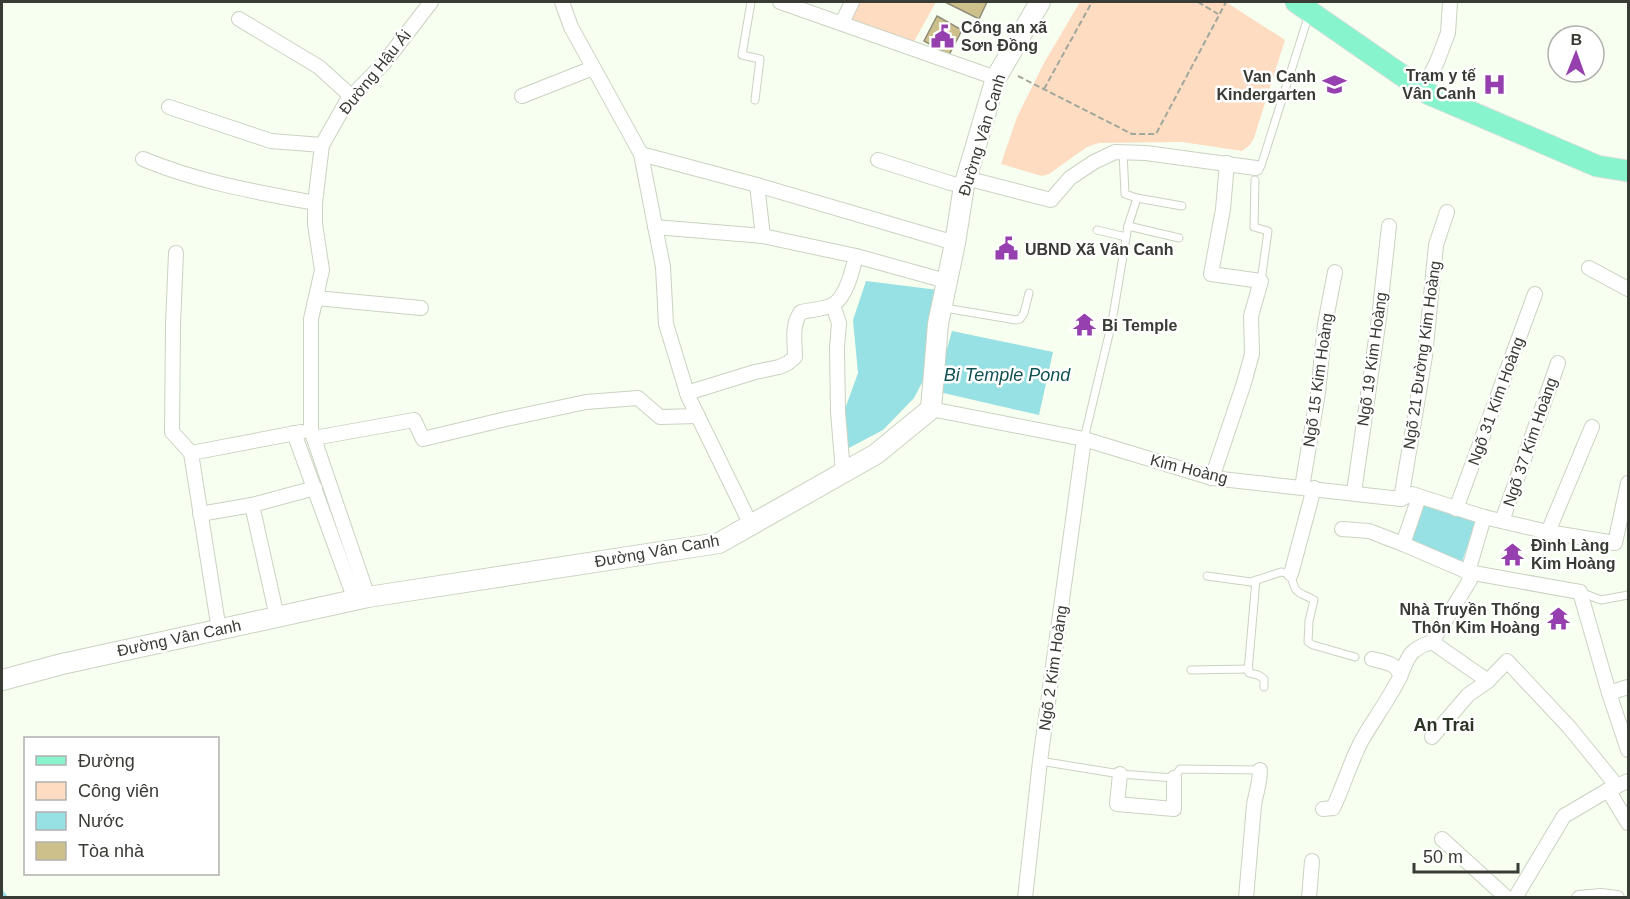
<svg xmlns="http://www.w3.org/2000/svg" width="1630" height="899" font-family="Helvetica,sans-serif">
	<rect width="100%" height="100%" fill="#f7fff0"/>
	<!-- green -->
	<g fill="#fddcc1">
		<polygon points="858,2 936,2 912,45 849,20"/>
		<polygon points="1080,2 1226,2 1285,40 1254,138 1250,145 1242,151 1182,142 1099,143 1087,147 1049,174 1042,176 1001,164 1017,117 1044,63"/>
	</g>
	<!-- water -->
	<g fill="#97e0e3">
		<polygon points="866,281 938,290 925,377 914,398 883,430 847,449 844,435 845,409 858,373 853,320"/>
		<polygon points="952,331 1053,352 1039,415 935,391"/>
		<polygon points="1424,504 1476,520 1461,565 1409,545"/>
	</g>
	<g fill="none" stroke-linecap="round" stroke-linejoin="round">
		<!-- stream -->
		<polyline stroke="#97e0e3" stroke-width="4.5" points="2,893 6,898"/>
	</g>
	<!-- building -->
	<g fill="#cec08a" stroke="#918d7b" stroke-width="1.5">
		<polygon points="945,2 987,2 979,19"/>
		<polygon points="937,16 962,30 949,55 924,41"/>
	</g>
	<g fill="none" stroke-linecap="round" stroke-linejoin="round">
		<defs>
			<g id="lane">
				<polyline points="751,2 742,55 760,59 755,100"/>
				<polyline points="1123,152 1125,194 1137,198 1182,206"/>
				<polyline points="1256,168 1261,166 1309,14"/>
				<polyline points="1255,180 1254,227 1268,231 1261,281"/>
				<polyline points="1128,226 1179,238"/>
				<polyline points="1097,230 1126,237"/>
				<polyline points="945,308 1016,320 1020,319 1024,313 1029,293"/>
				<polyline points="1084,439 1112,322 1128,226 1137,198"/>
				<path d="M1207,576l44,6 30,-10 10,2c4,22 7,17 23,26l-5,21 -1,21 5,3 42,12"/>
				<polyline points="1256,580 1248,671 1249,673 1258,675 1264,679 1264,687"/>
				<polyline points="1580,592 1601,600 1628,595"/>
				<polyline points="1191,670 1249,669"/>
				<polyline points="1040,761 1120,774 1174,778 1180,769 1260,770"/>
			</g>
			<g id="street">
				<polyline points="562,2 571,27 641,154 663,267 666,324 688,396 751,525"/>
				<polyline points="780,2 996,78"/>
				<polyline points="239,19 319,67 352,97"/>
				<polyline points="842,23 852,2"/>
				<polyline points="1423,89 1437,62 1448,33 1450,2"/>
				<polyline points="522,96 593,68"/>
				<polyline points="169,107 271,141 322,145"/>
				<polyline points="641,154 757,185 955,243"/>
				<path d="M143,159c55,23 113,33 172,44"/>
				<polyline points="878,160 950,183 964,186"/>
				<polyline points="966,178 1051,200 1070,178 1094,162 1115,152 1146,153 1256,168"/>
				<polyline points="757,185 763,236"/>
				<polyline points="655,227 763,236 856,256 946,281"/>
				<polyline points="176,253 173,325 172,432 191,453 219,630"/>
				<polyline points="1589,268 1628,289"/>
				<polyline points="316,298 421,308"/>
				<polyline points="833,305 839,323 837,348 838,412 843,472"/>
				<path d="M687,393l68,-21 24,-5 9,-4 7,-6c0,-15 -4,-32 6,-45 8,-2 26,-3 33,-8 13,-9 18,-33 22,-48"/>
				<polyline points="931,409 1084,439 1212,478 1401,499 1412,494 1484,517 1548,532 1615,543 1628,483"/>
				<polyline points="294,433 355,600"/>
				<polyline points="314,438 414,420 423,439 506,419 586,402 638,398 660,417 698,416"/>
				<polyline points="191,453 301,432"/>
				<polyline points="1212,478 1244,383 1252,354 1251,316 1261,281 1211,274 1223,209 1227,163"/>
				<polyline points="1302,487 1318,393 1325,324 1335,272"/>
				<polyline points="1354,492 1379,318 1389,226"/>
				<polyline points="1419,497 1403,544 1468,572 1470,580 1432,642 1488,681"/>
				<polyline points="1401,499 1425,356 1436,245 1447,212"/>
				<polyline points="252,505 277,617"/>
				<polyline points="1456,509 1535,294"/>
				<polyline points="200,514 252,505 315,488"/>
				<polyline points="1484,517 1468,572 1580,592 1609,693 1628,750"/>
				<polyline points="1502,521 1558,363"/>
				<polyline points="1342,529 1369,531 1403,544"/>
				<polyline points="1548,532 1592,427"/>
				<polyline points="1291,574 1314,488"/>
				<polyline points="368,597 311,430 311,319 322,270 315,224 315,203 322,145 347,101 384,63 431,2"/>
				<path d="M1400,677c8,-21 10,-28 32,-35"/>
				<polyline points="1609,693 1628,687"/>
				<polyline points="1432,737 1468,695 1488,681 1507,661 1569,727 1617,786"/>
				<polyline points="1120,774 1117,804 1174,809 1174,778"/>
				<polyline points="1608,790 1628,823"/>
				<path d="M1323,809l10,-1c11,-22 17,-46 29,-68 12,-21 27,-41 38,-63 -1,-14 -17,-15 -28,-18"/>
				<polyline points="1442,839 1507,898"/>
				<polyline points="1025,898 1040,761 1084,439"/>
				<path d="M1246,898l8,-93c2,-12 6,-22 6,-35"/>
				<polyline points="1309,898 1312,861"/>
				<polyline points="1515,898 1564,816 1608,790 1628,781"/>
				<polyline points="1579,898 1601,896 1617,898"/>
			</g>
			<polyline id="secondary" points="2,680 62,664 368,597 719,543 876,454 931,409 938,324 955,243 964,186 996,78 1040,2"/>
			<polyline id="primary" points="1296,2 1429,94 1597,166 1628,171"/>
		</defs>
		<!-- lane casing -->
		<use href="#lane" stroke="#cad3c2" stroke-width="9"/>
		<!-- street casing -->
		<use href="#street" stroke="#cad3c2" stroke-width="16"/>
		<!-- secondary casing -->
		<use href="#secondary" stroke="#cad3c2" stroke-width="22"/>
		<!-- primary casing -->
		<use href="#primary" stroke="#dfe0df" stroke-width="23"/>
		<!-- path -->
		<g stroke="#a1a79c" stroke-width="2" stroke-dasharray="6 3" stroke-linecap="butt">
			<polyline points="1198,2 1218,14"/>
			<polyline points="1018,76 1132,134 1156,134 1226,2"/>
			<polyline points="1044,89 1092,2"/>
		</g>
		<!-- lane -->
		<use href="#lane" stroke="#fff" stroke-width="7"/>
		<!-- street -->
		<use href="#street" stroke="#fff" stroke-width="14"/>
		<!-- secondary -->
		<use href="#secondary" stroke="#fff" stroke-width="20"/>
		<!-- primary -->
		<use href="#primary" stroke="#88f4ce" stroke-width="21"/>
	</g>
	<!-- icons -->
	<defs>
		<symbol id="civic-bare" viewBox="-9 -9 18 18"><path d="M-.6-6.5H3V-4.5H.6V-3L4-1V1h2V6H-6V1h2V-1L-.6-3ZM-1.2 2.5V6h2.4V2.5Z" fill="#9540ae" stroke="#fff" stroke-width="2.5" paint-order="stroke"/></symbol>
		<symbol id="hospital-bare" viewBox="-9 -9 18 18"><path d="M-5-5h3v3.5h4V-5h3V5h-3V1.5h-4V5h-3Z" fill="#9540ae" stroke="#fff" stroke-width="2.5" paint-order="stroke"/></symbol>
		<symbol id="school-bare" viewBox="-9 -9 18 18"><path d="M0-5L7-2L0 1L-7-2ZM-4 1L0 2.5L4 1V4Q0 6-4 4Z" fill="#9540ae" stroke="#fff" stroke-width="2.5" paint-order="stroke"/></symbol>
		<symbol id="temple-bare" viewBox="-9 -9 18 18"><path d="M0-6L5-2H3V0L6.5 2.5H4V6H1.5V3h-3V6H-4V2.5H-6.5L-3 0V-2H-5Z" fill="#9540ae" stroke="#fff" stroke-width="2.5" paint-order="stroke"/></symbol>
	</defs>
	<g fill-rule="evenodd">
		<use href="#civic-bare" x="926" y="20" width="33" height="33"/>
		<use href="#hospital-bare" x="1478" y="68" width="33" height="33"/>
		<use href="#school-bare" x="1318" y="68" width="33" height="33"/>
		<use href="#civic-bare" x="990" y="232" width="33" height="33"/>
		<use href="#temple-bare" x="1068" y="308" width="33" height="33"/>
		<use href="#temple-bare" x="1496" y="538" width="33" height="33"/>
		<use href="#temple-bare" x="1542" y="602" width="33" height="33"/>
	</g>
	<g text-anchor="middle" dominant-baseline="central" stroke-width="5" stroke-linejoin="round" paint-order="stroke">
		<!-- poi labels -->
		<g font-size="16" font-weight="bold" fill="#393c35" stroke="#fff" text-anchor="start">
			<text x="961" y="27">Công an xã<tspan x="961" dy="18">Sơn Đồng</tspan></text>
			<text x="1476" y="75" text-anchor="end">Trạm y tế<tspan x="1476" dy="18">Vân Canh</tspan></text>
			<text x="1316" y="76" text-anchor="end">Van Canh<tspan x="1316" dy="18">Kindergarten</tspan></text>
			<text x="1025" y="249">UBND Xã Vân Canh</text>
			<text x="1102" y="325">Bi Temple</text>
			<text x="1531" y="545">Đình Làng<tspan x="1531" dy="18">Kim Hoàng</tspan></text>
			<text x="1540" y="609" text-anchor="end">Nhà Truyền Thống<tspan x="1540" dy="18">Thôn Kim Hoàng</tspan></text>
		</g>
		<!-- street labels -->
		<g font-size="16" fill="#393c35" stroke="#fff">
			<text transform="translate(375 72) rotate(-51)">Đường Hậu Ái</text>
			<text transform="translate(982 135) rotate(-73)">Đường Vân Canh</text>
			<text transform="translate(1422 355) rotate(-82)">Ngõ 21 Đường Kim Hoàng</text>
			<text transform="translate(1372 359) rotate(-82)">Ngõ 19 Kim Hoàng</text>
			<text transform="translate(1318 380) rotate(-82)">Ngõ 15 Kim Hoàng</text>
			<text transform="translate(1496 401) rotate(-70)">Ngõ 31 Kim Hoàng</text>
			<text transform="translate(1530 442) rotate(-71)">Ngõ 37 Kim Hoàng</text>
			<text transform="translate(1189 469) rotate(14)">Kim Hoàng</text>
			<text transform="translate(657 551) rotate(-10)">Đường Vân Canh</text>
			<text transform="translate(179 638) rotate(-12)">Đường Vân Canh</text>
			<text transform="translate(1053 668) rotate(-82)">Ngõ 2 Kim Hoàng</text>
		</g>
		<!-- water labels -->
		<g font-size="18" font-style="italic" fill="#115154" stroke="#fff">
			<text x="1007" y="375">Bi Temple Pond</text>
		</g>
		<!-- neighbourhood labels -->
		<g font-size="18" font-weight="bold" fill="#2d3527" stroke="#fff">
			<text x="1444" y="725">An Trai</text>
		</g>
	</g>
	<!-- border -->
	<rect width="1630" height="899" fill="none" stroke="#393c35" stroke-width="6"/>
	<!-- legend -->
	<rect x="24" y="737" width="195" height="138" fill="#ffffff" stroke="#b0b1ae" stroke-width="1.5"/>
	<rect x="36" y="756" width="30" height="9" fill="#88f4ce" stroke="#b0b1ae" stroke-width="1.5"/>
	<text x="78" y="767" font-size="18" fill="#393c35">Đường</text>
	<rect x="36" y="782" width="30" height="18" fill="#fddcc1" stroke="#b0b1ae" stroke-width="1.5"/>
	<text x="78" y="797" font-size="18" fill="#393c35">Công viên</text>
	<rect x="36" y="812" width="30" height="18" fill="#97e0e3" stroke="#b0b1ae" stroke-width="1.5"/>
	<text x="78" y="827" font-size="18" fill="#393c35">Nước</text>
	<rect x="36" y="842" width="30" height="18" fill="#cec08a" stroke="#b0b1ae" stroke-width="1.5"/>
	<text x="78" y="857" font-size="18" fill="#393c35">Tòa nhà</text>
	<!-- north arrow -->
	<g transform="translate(1576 54) rotate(1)"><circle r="28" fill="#ffffff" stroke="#b0b1ae" stroke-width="1.5"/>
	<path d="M0-4.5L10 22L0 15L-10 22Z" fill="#9540ae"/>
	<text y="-9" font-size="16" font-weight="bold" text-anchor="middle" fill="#393c35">B</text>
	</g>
	<!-- scale -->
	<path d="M1414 863v9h104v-9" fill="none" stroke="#393c35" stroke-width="3"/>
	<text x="1423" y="863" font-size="18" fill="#393c35" stroke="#ffffff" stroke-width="4.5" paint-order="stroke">50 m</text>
</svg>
